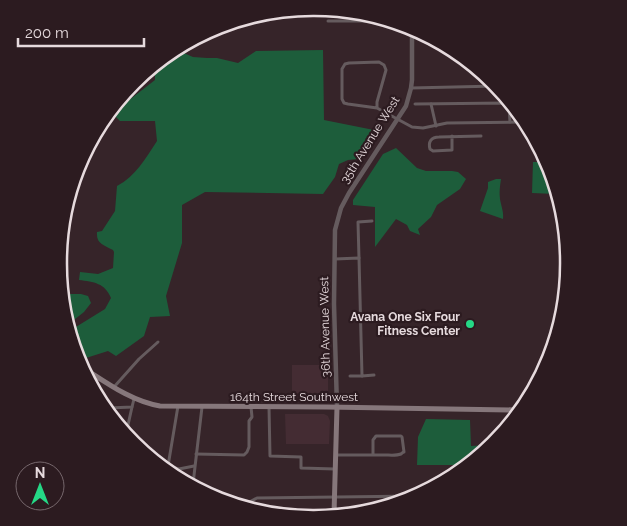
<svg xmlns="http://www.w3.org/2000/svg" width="627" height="526" font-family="Raleway,sans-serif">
	<rect width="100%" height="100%" fill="#362429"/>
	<!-- built -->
	<g fill="#442c33">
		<polygon points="292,365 328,365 328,392 323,398 292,397"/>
		<polygon points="285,414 324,414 328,416 330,421 329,444 286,444"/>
	</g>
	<!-- green -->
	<g fill="#1d5d3b">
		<path d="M323,50l1,70 55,11 -21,28 -10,1 -9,4 -4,13 -12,17 -118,-2 -23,13v38l-16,53 4,20 -20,1 -6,19 -28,20 -8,-5 -22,7 -10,-7 -5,-21 34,-21 6,-11c-6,-15 -17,-16 -32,-18l1,-8 18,2 15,-6 1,-16 -1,-2c-9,-5 -17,-6 -16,-18l5,-1 13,-20 2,-25c19,-10 28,-27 40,-45l-2,-20h-35l-6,-6 1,-4 40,-31v-12l24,-17 14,6 14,1h10l21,5 18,-12z"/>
		<polygon points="396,148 417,168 426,171 452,171 458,172 466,179 460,189 437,205 431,217 418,229 420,235 410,231 407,225 396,219 375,247 375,207 353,205 353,200 383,154"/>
		<polygon points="533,162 547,162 550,165 555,194 532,193"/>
		<path d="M496,179h5c-1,7 -2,13 -1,20 1,7 4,13 3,20l-23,-8 8,-23v-6z"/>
		<polygon points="69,294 81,294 88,296 91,303 84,312 70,323 65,299"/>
		<polygon points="426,419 470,420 471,446 488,445 488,448 462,465 417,465 418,437"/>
	</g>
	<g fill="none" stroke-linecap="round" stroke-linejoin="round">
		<!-- minor -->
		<g stroke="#655b5e" stroke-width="3">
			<polyline points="328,21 380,21"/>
			<polyline points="411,88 497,86"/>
			<polyline points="415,104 506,103 509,107 510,122"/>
			<polyline points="431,104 436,126"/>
			<polyline points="377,108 377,102 386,70 384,65 379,62 349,63 345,64 342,69 342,99 344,103 348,104 377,108 412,127 423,128 447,123 521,122"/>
			<path d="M452,136v14l-19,1 -3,-2c-2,-7 1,-12 9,-12l42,-1"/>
			<polyline points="359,258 358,222 372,221"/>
			<polyline points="335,259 359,258 362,376 374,375"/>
			<polyline points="350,376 362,376"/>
			<polyline points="114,387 139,359 158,342"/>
			<polyline points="178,406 168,466 179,469 194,466"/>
			<polyline points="269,407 270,456 301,457 301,468 335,469"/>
			<polyline points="109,408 132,407 134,399"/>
			<polyline points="126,434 132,407"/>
			<polyline points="196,454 244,455 247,452 249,447 249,421 252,417 251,407"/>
			<path d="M336,455c16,0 32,0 49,0 4,0 11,1 16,-1 1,-1 2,-2 3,-2l-2,-15 -1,-1h-25l-3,4v15"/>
			<polyline points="193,484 202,407"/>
			<polyline points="244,505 257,498 416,496"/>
		</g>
		<!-- tertiary -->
		<polyline stroke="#655b5e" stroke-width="4.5" points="337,407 334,304 335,230 341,208 349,193 406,106 411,88 412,80 412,27"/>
		<!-- secondary -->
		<g stroke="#86777b" stroke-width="5">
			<path d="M82,367c25,16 49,34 78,39l167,1 190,3"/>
			<polyline points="334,514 337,407"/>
		</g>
	</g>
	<!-- markers -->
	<circle fill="#25d886" stroke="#2c1b20" stroke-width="2" cx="470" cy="324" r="5"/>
	<g text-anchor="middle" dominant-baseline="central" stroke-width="4.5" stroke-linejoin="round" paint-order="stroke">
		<!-- street labels -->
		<g font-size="12" fill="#e6dadd" stroke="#2c1b20">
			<text transform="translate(370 140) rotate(-58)">35th Avenue West</text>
			<text transform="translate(325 327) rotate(-91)">36th Avenue West</text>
			<text x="294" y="397">164th Street Southwest</text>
		</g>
		<!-- poi labels -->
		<g font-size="12" font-weight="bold" fill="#e6dadd" stroke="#2c1b20" text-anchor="end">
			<text x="460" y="317">Avana One Six Four<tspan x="460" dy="14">Fitness Center</tspan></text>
		</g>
	</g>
	<!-- crop -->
	<path d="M0 0H627V526H0ZM313 16H314A246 246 0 0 1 560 262V264A246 246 0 0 1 314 510H313A246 246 0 0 1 67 264V262A246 246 0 0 1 313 16Z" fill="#2c1b20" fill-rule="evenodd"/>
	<path fill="none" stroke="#e6dadd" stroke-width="2.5" d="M313 16H314A246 246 0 0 1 560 262V264A246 246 0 0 1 314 510H313A246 246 0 0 1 67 264V262A246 246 0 0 1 313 16Z"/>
	<!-- north arrow -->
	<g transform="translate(40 486)"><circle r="24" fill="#2c1b20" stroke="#76676c"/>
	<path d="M0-4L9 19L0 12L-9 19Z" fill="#25d886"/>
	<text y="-8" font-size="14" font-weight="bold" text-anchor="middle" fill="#e6dadd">N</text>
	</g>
	<!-- scale -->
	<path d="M18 38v8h126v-8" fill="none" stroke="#e6dadd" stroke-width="2.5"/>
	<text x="25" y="38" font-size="15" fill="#e6dadd" stroke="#2c1b20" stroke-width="4" paint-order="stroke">200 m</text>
</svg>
